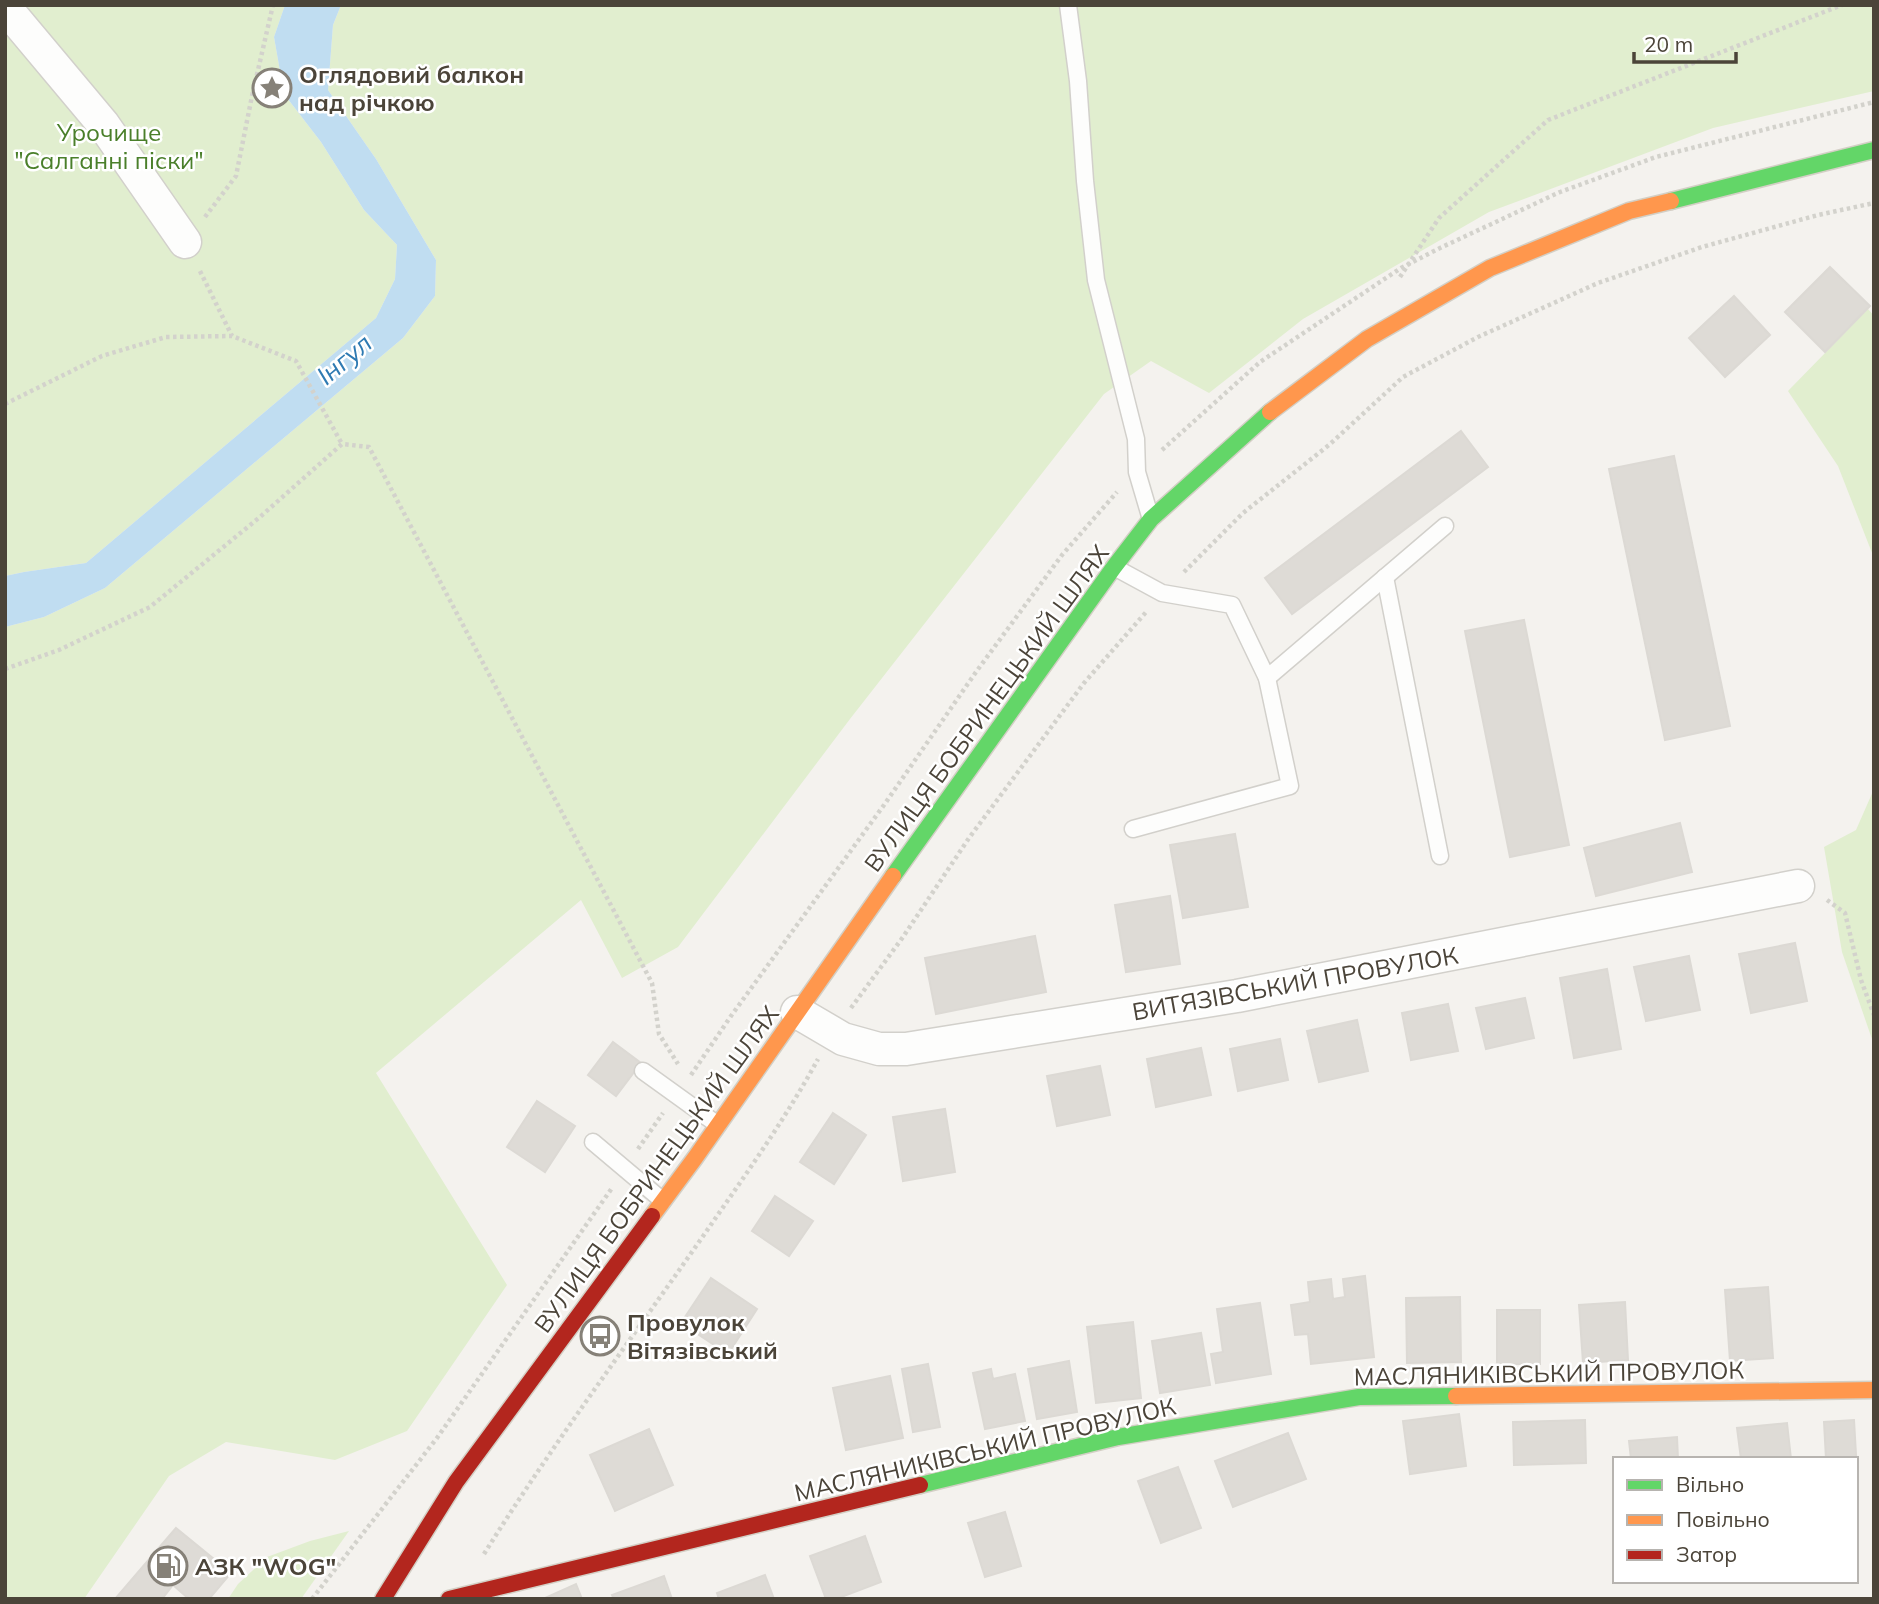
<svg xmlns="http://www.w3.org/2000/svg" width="1879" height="1604" font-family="Mulish,sans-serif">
	<rect width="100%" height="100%" fill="#f4f2ee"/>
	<!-- green -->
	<g fill="#e1eecf">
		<polygon points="5,5 285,5 274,37 284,94 321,142 364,210 397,245 395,279 376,318 86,563 24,572 5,576"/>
		<polygon points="341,5 1874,5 1874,91 1713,128 1489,212 1303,319 1209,393 1151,361 1104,394 850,719 678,947 622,978 581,900 376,1073 507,1285 407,1431 335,1460 226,1442 169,1476 84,1599 5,1599 5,627 44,617 105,588 403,338 435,296 436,260 376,159 328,90 333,25"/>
		<polygon points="1868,309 1874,316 1874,558 1838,466 1788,391"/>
		<polygon points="1874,789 1874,1045 1842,952 1824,847 1856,830"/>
		<polygon points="349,1531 301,1599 228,1599 238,1584 267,1557 310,1541"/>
	</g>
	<!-- water -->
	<polygon fill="#c0ddf1" points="285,5 341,5 333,25 328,90 376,159 436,260 435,296 403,338 105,588 44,617 5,627 5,576 24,572 86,563 376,318 395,279 397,245 364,210 321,142 284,94 274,37"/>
	<!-- building -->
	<g fill="#dedbd6" stroke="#dcd9d4" stroke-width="2">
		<polygon points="1830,267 1870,306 1825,352 1785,312"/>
		<polygon points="1734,296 1770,335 1725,377 1689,338"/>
		<polygon points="1461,431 1488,467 1292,614 1265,578"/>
		<polygon points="1674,456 1730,726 1665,740 1609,469"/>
		<polygon points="1524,620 1569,845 1510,857 1465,631"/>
		<polygon points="1680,823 1692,872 1596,896 1584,848"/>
		<polygon points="1235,834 1248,907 1183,918 1170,845"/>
		<polygon points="1170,896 1180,964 1126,972 1115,905"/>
		<polygon points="1035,936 1046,992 936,1014 925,958"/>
		<polygon points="1795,943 1807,1001 1751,1013 1739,954"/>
		<polygon points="1689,956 1700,1010 1646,1021 1634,967"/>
		<polygon points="1607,969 1621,1049 1574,1058 1560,978"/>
		<polygon points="1525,998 1534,1038 1486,1049 1476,1008"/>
		<polygon points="1448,1004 1458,1051 1411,1060 1402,1013"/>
		<polygon points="1357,1020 1368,1071 1319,1082 1307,1031"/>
		<polygon points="1280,1039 1288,1080 1238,1091 1230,1049"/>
		<polygon points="613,1042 641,1063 616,1096 588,1075"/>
		<polygon points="1201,1048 1211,1095 1156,1107 1147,1059"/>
		<polygon points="1100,1066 1110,1115 1057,1126 1047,1076"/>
		<polygon points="537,1101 575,1126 545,1172 507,1147"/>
		<polygon points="945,1109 955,1172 903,1181 893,1117"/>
		<polygon points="833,1113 866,1135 834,1184 800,1162"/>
		<polygon points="775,1196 813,1221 789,1256 752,1231"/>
		<polygon points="1365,1276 1374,1357 1311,1364 1308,1334 1295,1335 1291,1305 1310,1302 1308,1282 1331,1279 1333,1299 1345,1297 1343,1279"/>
		<polygon points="711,1278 757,1309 728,1354 681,1323"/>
		<polygon points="1768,1287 1773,1358 1730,1361 1725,1290"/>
		<polygon points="1460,1297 1461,1362 1407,1363 1406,1298"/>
		<polygon points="1625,1302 1628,1360 1583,1363 1579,1305"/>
		<polygon points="1260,1303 1271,1374 1216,1383 1211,1354 1223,1352 1217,1309"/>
		<rect x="1497" y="1310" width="43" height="54"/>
		<polygon points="1133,1322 1141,1398 1096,1403 1087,1327"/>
		<polygon points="1201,1333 1210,1385 1160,1393 1152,1341"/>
		<polygon points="1069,1361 1077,1412 1037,1419 1028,1369"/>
		<polygon points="928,1364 940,1427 913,1432 902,1369"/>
		<polygon points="991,1369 993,1379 1015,1374 1025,1421 985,1429 973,1373"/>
		<polygon points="890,1376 903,1438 846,1450 833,1388"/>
		<polygon points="1459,1414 1466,1466 1410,1474 1403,1421"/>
		<polygon points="1585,1420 1586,1463 1514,1465 1513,1422"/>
		<polygon points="1854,1420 1857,1472 1856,1472 1856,1459 1826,1459 1824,1422"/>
		<polygon points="1787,1423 1791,1459 1741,1459 1737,1428"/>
		<polygon points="649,1429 673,1485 615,1511 590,1455"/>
		<polygon points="1288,1433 1306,1479 1233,1507 1215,1461"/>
		<polygon points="1677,1437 1678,1459 1631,1459 1629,1441"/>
		<polygon points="1178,1467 1201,1528 1161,1543 1138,1481"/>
		<polygon points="1005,1512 1021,1566 985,1577 968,1523"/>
		<polygon points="176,1528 231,1573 209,1599 189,1599 173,1585 162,1599 115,1599"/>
		<polygon points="865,1536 881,1582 836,1599 826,1599 810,1556"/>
		<polygon points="765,1575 774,1599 719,1599 717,1593"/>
		<polygon points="664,1576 672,1599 614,1599 612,1595"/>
		<polygon points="576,1584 582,1599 543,1599"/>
	</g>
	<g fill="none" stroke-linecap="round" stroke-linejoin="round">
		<defs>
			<g id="lane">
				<polyline points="1068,5 1078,81 1085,181 1096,280 1136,439 1137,472 1150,516"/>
				<polyline points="1114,567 1162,593 1232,605 1267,678 1445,526"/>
				<polyline points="1385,577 1440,856"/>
				<polyline points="1133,829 1290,786 1267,678"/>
				<polyline points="643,1071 718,1125"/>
				<polyline points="593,1142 663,1201"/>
			</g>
			<g id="street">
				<polyline points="5,7 103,124 185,242"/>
				<polyline points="797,1012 843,1039 879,1049 906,1049 1237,996 1798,886"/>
			</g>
			<g id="fast">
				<polyline points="1671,201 1874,150"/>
				<polyline points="893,876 1114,567 1151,519 1270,412"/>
				<polyline points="920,1485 1118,1437 1359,1397 1456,1396"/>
			</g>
			<g id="slow">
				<polyline points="1270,412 1367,339 1490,268 1629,211 1671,201"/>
				<polyline points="652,1216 695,1158 893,876"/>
				<polyline points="1456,1396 1874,1390"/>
			</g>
			<g id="jam">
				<polyline points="383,1599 456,1482 652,1216"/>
				<polyline points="449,1599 920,1485"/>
			</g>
		</defs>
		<!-- lane casing -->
		<use href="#lane" stroke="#d2d0cb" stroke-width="19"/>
		<!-- street casing -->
		<use href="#street" stroke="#d2d0cb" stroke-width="35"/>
		<!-- fast casing -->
		<use href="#fast" stroke="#d3cfc5" stroke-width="19"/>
		<!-- slow casing -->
		<use href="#slow" stroke="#d3cfc5" stroke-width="19"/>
		<!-- jam casing -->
		<use href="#jam" stroke="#d3cfc5" stroke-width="19"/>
		<!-- path -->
		<g stroke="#d3d2cc" stroke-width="4.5" stroke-dasharray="3.5 3.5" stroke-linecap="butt">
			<polyline points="205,217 236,176 252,96 273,5"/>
			<polyline points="200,271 232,336"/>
			<polyline points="1400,277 1439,218 1548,120 1842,5"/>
			<polyline points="5,404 102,356 166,337 232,336 296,361 342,444"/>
			<polyline points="1162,450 1260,362 1401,268 1440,248 1560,192 1656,157 1874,102"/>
			<polyline points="1184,572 1243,513 1329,445 1403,377 1478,337 1598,283 1702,247 1818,215 1874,203"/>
			<polyline points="5,669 59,650 150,607 260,517 342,444 369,447 652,983 659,1034 678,1064"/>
			<polyline points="1827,900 1845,913 1861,980 1874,1015"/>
			<polyline points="851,1008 903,937 969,838 1084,683 1147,611"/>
			<polyline points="691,1075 731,1016 884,805 976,672 1062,555 1117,492"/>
			<polyline points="638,1149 663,1113"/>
			<path d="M484,1554c70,-112 149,-217 224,-325 38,-55 78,-111 110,-170"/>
			<polyline points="312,1599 437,1438 612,1188"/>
		</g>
		<!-- lane -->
		<use href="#lane" stroke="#fdfdfc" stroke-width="16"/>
		<!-- street -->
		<use href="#street" stroke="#fdfdfc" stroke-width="32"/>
		<!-- fast -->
		<use href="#fast" stroke="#63d668" stroke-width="16"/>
		<!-- slow -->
		<use href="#slow" stroke="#ff974d" stroke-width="16"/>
		<!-- jam -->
		<use href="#jam" stroke="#b3261e" stroke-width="16"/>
	</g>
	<!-- icons -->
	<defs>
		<symbol id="sight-ring" viewBox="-11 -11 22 22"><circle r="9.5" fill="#fff" stroke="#868178" stroke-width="1.5"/><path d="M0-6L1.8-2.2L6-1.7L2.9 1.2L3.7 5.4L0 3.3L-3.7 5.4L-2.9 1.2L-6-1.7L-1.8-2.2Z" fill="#868178"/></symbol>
		<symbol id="bus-ring" viewBox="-11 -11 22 22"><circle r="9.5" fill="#fff" stroke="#868178" stroke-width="1.5"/><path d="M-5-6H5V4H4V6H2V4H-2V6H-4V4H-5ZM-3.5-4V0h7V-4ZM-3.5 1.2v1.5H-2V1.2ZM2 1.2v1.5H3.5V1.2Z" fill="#868178"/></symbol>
		<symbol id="fuel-ring" viewBox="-11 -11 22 22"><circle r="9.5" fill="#fff" stroke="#868178" stroke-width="1.5"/><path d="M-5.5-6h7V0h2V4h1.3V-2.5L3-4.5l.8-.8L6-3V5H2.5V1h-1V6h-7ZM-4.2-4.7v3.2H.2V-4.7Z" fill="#868178"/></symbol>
	</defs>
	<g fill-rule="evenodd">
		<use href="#sight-ring" x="250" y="66" width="44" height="44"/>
		<use href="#bus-ring" x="578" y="1314" width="44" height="44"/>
		<use href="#fuel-ring" x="146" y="1544" width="44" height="44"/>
	</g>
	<g text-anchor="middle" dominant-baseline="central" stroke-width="5" stroke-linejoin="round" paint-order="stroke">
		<!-- poi labels -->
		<g font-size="24" font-weight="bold" fill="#4b4439" stroke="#fff" text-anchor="start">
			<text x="299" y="74">Оглядовий балкон<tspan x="299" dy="28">над річкою</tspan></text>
			<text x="627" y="1322">Провулок<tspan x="627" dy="28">Вітязівський</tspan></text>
			<text x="195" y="1566">АЗК "WOG"</text>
		</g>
		<!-- park labels -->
		<g font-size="24" fill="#4a7f2a" stroke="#fff">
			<text x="109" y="132">Урочище<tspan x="109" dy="28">"Салганні піски"</tspan></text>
		</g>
		<!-- street labels -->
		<g font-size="24" fill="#4b4439" stroke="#fff">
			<text transform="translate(986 708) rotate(-54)">ВУЛИЦЯ БОБРИНЕЦЬКИЙ ШЛЯХ</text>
			<text transform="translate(1295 983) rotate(-10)">ВИТЯЗІВСЬКИЙ ПРОВУЛОК</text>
			<text transform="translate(656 1169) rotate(-54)">ВУЛИЦЯ БОБРИНЕЦЬКИЙ ШЛЯХ</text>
			<text transform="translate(1549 1373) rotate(-1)">МАСЛЯНИКІВСЬКИЙ ПРОВУЛОК</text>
			<text transform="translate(985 1449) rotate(-13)">МАСЛЯНИКІВСЬКИЙ ПРОВУЛОК</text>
		</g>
		<!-- water labels -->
		<g font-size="26" font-style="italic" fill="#2e7ab2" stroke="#fff">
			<text transform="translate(344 359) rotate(-40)">Інгул</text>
		</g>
	</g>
	<!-- border -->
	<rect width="1879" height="1604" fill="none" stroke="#4b4439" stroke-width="14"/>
	<!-- legend -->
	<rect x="1613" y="1457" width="245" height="126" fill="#ffffff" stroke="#b7b4b0" stroke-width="2"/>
	<rect x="1627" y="1480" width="35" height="10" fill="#63d668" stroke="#b7b4b0" stroke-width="2"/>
	<text x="1676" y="1492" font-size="21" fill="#4b4439">Вільно</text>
	<rect x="1627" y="1515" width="35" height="10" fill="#ff974d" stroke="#b7b4b0" stroke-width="2"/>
	<text x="1676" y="1527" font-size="21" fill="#4b4439">Повільно</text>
	<rect x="1627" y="1550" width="35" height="10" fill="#b3261e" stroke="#b7b4b0" stroke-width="2"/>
	<text x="1676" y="1562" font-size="21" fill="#4b4439">Затор</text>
	<!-- scale -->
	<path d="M1634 52v10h102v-10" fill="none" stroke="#4b4439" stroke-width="3.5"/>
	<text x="1644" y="52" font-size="21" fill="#4b4439" stroke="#ffffff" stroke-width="5" paint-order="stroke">20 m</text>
</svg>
